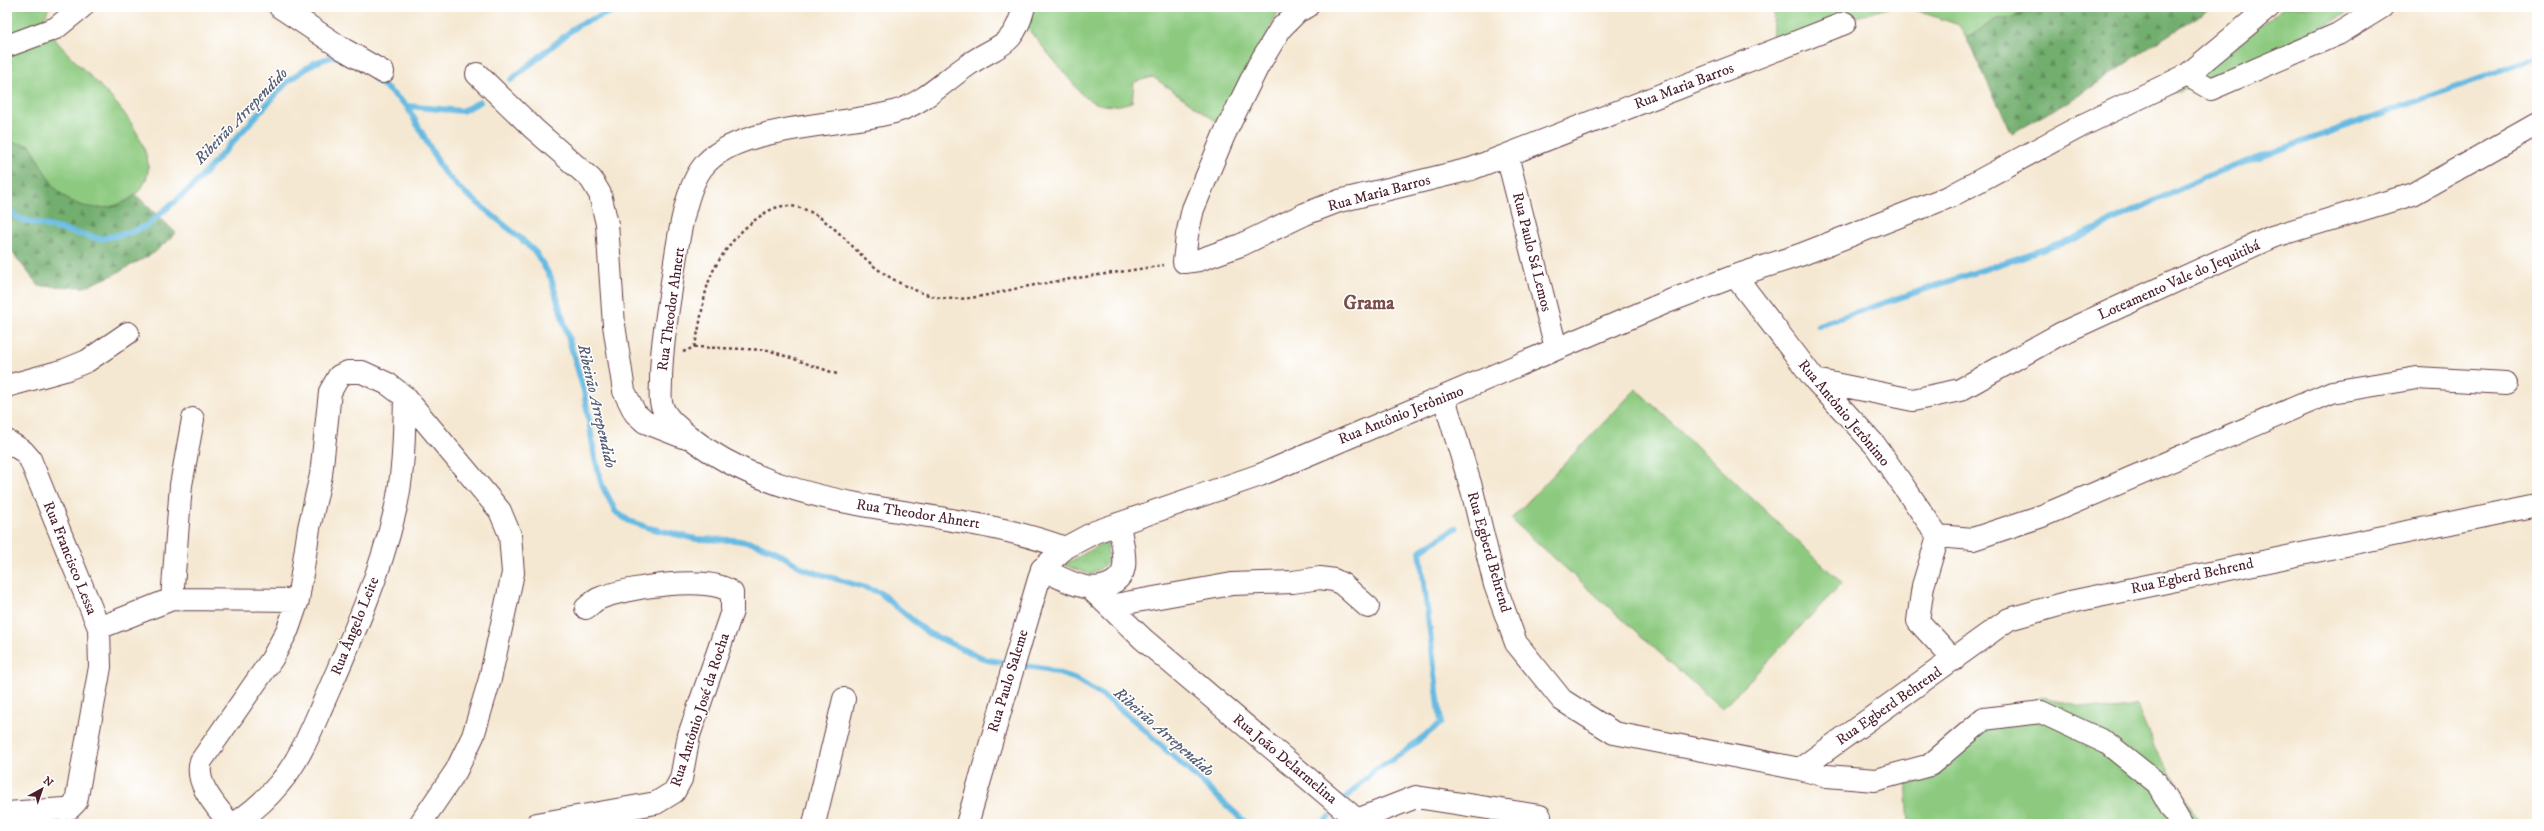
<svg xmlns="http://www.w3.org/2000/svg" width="2544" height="831" viewBox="0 0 2544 831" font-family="'IM FELL DW Pica',serif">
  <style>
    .grass { fill: #8dca80; stroke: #6c7456 }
    .forest { fill: url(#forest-firs); stroke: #5e664c }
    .park { fill: url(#park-crowns); stroke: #6c7456 }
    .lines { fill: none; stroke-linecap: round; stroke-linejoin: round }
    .stream { stroke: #66bae2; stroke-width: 6 }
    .minor-casing { stroke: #643d44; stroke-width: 24 }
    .major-casing { stroke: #643d44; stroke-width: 24 }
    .path { stroke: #643d44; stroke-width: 2.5; stroke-dasharray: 3 3; stroke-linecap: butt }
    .minor { stroke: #fff; stroke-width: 22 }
    .major { stroke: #fff; stroke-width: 22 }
    .labels { text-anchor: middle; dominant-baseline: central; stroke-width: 3; stroke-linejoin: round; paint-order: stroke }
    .street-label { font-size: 15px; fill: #4a1f2b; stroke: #fff }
    .water-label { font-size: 16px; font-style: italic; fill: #555d74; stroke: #fff }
    .district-label { font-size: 19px; font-weight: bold; fill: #7b4e49; stroke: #fff }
  </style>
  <defs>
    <pattern id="forest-firs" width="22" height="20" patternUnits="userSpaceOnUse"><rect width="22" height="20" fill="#72ae6e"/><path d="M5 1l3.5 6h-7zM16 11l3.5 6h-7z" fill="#608d5b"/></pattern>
    <pattern id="park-crowns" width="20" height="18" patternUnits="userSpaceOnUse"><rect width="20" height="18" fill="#8dca80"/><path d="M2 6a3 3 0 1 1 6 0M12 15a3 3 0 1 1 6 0" fill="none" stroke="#7bad6f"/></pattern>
  </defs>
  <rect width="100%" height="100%" fill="#fff"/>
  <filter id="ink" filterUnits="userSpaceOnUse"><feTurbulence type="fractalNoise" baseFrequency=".025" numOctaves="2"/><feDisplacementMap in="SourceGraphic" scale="8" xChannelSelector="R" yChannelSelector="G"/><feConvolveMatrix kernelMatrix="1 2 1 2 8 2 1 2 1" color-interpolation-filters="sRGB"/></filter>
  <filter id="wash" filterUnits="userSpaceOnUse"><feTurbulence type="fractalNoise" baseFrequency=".012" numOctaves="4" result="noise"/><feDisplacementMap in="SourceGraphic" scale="16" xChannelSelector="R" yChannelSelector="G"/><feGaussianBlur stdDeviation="0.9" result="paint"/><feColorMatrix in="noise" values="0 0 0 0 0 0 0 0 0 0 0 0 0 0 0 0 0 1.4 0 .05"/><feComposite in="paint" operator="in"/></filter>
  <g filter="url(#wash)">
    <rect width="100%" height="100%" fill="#f5e8d2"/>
    <path class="grass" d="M7 7H49L43 22C49 30 54 39 61 46 91 80 135 111 147 158 155 189 124 208 96 210 89 210 76 204 70 200 51 190 41 163 30 145L7 142Z
      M1029 7H1280L1226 125 1220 124 1153 77 1134 82 1132 102C1113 108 1100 107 1084 97L1024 24Z
      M1774 7H1891L1772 42Z
      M1906 7H2035L2014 17 1997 19 1966 38 1959 25Z
      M2285 7H2358L2285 47 2180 92H2162L2238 43Z
      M1636 389 1842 583 1722 709 1511 519Z
      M2040 698C2072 702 2104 715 2136 705L2155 748 2201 824H1909L1906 779 2021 705Z"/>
    <path class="forest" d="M2035 7H2213L2151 46 2083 93 2012 133 1966 38 1997 19 2014 17Z
      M7 142 30 145C38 159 46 178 57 190 79 213 112 213 136 195L176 233 154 253 111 276 84 287 39 286 7 246Z"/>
    <path class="park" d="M1107 541 1108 563 1091 575 1064 565Z"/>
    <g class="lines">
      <path class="stream" d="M374 78 407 106 443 171 459 188 519 237 536 253 551 278 584 391 595 458 602 485 616 512 629 521 649 528 696 539 734 540 753 543 775 551 804 569 879 592 928 633 987 660 1046 669 1076 679 1109 700 1138 724 1247 824
        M511 80 578 25 623 7
        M407 106 462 111 480 102
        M7 210 20 219 100 239 131 232 146 226 194 185 286 83 314 63 334 56 341 58
        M1818 325 2072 240 2207 176 2537 58
        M1345 799 1372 772 1401 754 1441 723 1420 551 1456 528
        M1322 824 1329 817"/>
    </g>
  </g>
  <g filter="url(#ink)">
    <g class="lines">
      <g class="minor-casing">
        <path id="minor" d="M280 7 343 49 383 72
          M1024 7C1013 49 999 43 968 65 944 81 925 102 897 111 846 127 735 123 702 168 681 196 675 266 669 302 665 328 661 354 661 381 661 387 660 396 661 402 663 416 677 426 687 435 795 521 942 502 1065 548
          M1307 7 1298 11 1281 28 1258 66 1224 135 1193 209 1187 235 1184 262 1199 260 1241 245 1305 214 1339 201 1471 169 1845 23
          M7 46 56 28 82 7
          M477 74 534 129 591 179 600 194 607 224 614 325 624 391 635 413 645 422 683 437
          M2187 75 2211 89 2338 34 2382 7
          M1507 155 1556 348
          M1735 276 1815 380 1875 445 1938 536 1923 586 1918 621 1954 660
          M1815 380 1913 400 1960 390 2060 334 2272 237 2413 194 2537 124
          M7 386 65 370 87 361 128 333
          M1444 398 1472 490 1495 585 1516 643 1562 700 1614 733 1800 769 1827 776 1875 780 1930 765 1984 719 2041 712 2107 743 2157 783 2181 824
          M7 441 23 451 30 459 99 628 100 667 76 802 70 808 64 809 7 813
          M1938 536 1973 539 2042 516 2332 392 2417 378 2506 383
          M1042 569C1064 579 1090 597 1114 582 1120 578 1123 574 1124 567 1126 554 1121 538 1119 524
          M1090 588 1143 639 1357 820 1416 797 1540 816
          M172 599 181 485 193 419
          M1109 606 1232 584 1293 582 1320 578 1334 580 1342 584 1368 607
          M99 628 172 599 298 600
          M1800 769 2009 619 2070 602 2537 505
          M230 824C217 807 194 784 201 761L272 659 288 629 298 600 309 528 321 475 330 392 339 376 348 372H362L388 384 405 397 500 511 510 535 513 573 490 679 473 736 456 771 420 824
          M234 824C251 813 266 800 279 784 300 760 312 728 325 699 351 640 379 578 394 515 404 476 404 437 405 397
          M537 824 656 803 674 792 681 779 689 735 732 611V593C712 573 623 588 598 599 594 601 590 605 586 608
          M814 824 844 699"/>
      </g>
      <g class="major-casing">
        <path id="major" d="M967 824 1042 569 1065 548 1095 532 1260 475 1667 302 1735 276 1800 255 1951 196 2081 126 2187 75 2269 7"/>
      </g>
      <path class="path" d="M694 347 768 350 837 374
        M683 352 694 347C702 322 702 294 713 271 723 252 738 232 755 220 763 214 774 206 785 206 822 205 849 247 875 267 892 280 911 290 932 296 963 304 993 293 1024 287 1070 278 1118 273 1164 265"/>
      <use href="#minor" class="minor"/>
      <use href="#major" class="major"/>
    </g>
  </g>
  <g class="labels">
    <g class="street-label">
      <text transform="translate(1684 86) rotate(-21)">Rua Maria Barros</text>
      <text transform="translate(1379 193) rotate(-15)">Rua Maria Barros</text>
      <text transform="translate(1532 252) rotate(76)">Rua Paulo Sá Lemos</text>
      <text transform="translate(2179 280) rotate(-24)">Loteamento Vale do Jequitibá</text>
      <text transform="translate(671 309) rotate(-82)">Rua Theodor Ahnert</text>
      <text transform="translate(1844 413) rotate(50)">Rua Antônio Jerônimo</text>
      <text transform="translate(1401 415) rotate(-22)">Rua Antônio Jerônimo</text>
      <text transform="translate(918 514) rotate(9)">Rua Theodor Ahnert</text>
      <text transform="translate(1489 552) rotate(74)">Rua Egberd Behrend</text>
      <text transform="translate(70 558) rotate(68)">Rua Francisco Lessa</text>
      <text transform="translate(2192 576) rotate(-12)">Rua Egberd Behrend</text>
      <text transform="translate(355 626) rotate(-68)">Rua Ângelo Leite</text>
      <text transform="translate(1008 681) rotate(-73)">Rua Paulo Saleme</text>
      <text transform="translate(1889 706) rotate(-35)">Rua Egberd Behrend</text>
      <text transform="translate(700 710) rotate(-72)">Rua Antônio José da Rocha</text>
      <text transform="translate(1285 759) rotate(40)">Rua João Delarmelina</text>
    </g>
    <g class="water-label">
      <text transform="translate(241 116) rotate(-46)">Ribeirão Arrependido</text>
      <text transform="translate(597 406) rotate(77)">Ribeirão Arrependido</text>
      <text transform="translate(1164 732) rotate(41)">Ribeirão Arrependido</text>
    </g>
    <g class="district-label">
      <text x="1369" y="303">Grama</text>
    </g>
  </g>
  <rect width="2544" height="831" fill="none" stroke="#fff" stroke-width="24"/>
  <g transform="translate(42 789) rotate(40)" stroke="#ffffff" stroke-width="3" paint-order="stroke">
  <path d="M0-3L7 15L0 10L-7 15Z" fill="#4a1f2b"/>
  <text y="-6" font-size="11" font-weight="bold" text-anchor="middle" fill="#4a1f2b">N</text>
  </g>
</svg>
